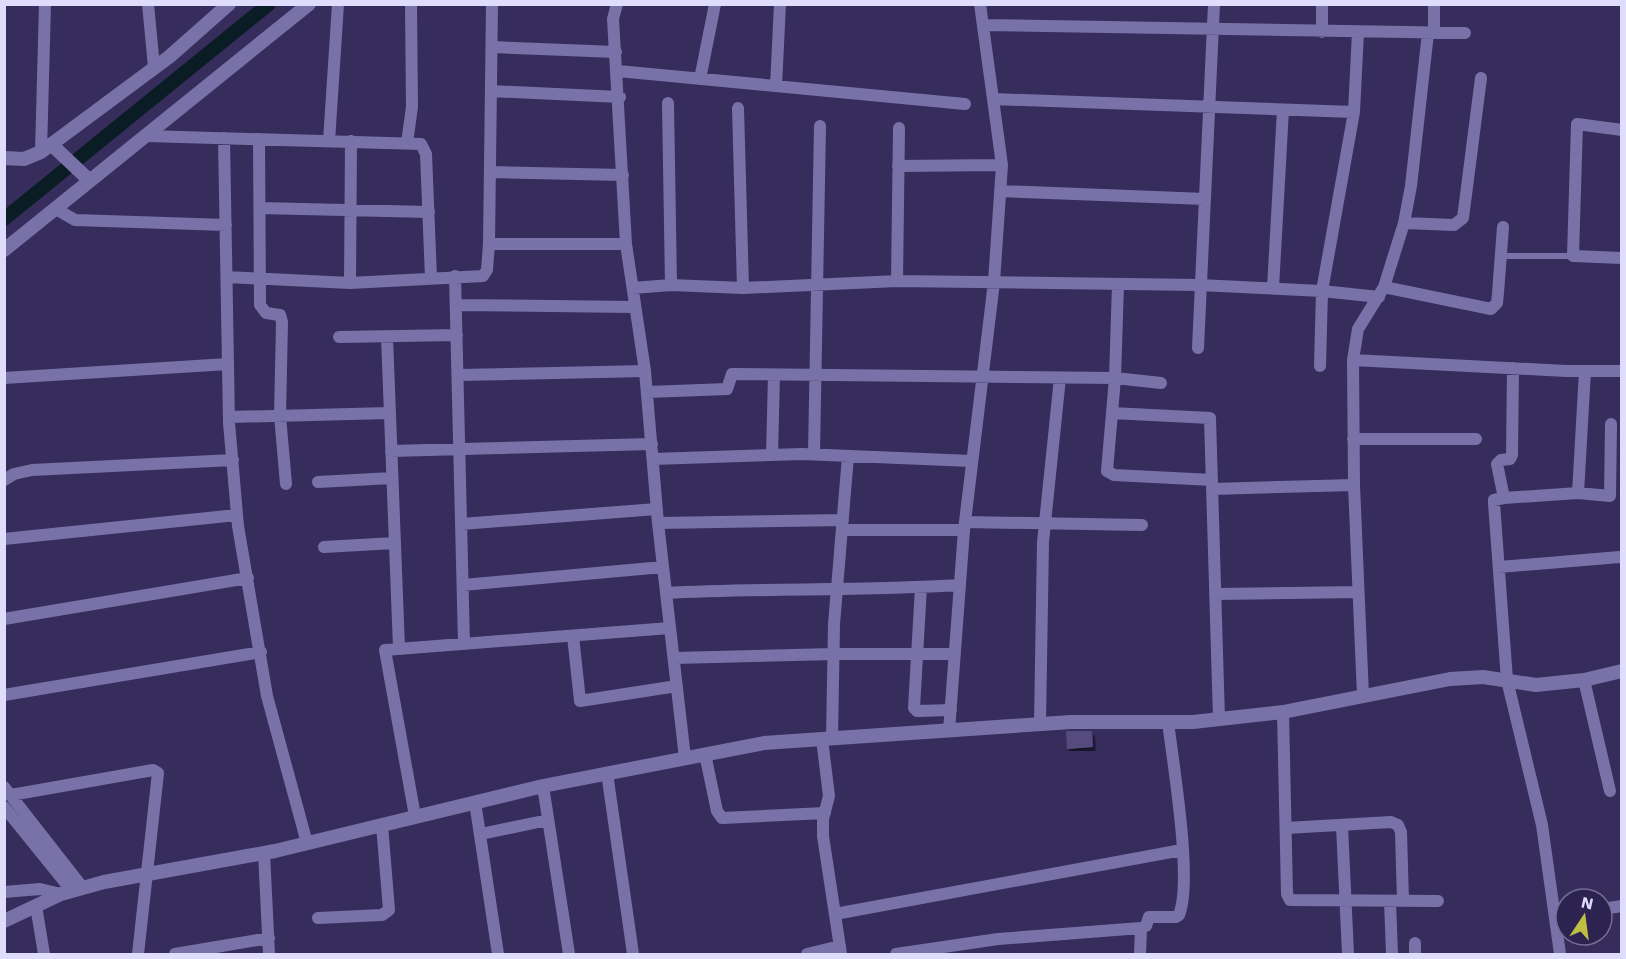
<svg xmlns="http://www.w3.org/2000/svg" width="1626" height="959" viewBox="0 0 1626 959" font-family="'Work Sans',sans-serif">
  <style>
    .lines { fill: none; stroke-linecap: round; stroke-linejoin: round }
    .canal { stroke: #0a1c24; stroke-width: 14 }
    .building { fill: #544c7e; filter: url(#shadow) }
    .service { stroke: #7972a8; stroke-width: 6 }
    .minor { stroke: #7972a8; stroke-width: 12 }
    .tertiary { stroke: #7972a8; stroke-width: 14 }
  </style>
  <defs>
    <filter id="shadow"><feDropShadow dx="2.5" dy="4.5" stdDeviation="1.5" flood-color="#0009"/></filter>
  </defs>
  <rect width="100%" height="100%" fill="#362d5c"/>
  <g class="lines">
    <path class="canal" d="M4 219 269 4"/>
  </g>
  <path class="building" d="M1066 731H1092L1093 747 1067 749Z"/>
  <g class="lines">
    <path class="service" d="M1501 256H1572"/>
    <path class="minor" d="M148 4 154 67
      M492 4 489 244H626
      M617 4 613 19 626 244 645 371 658 523 685 758
      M1322 4V32
      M1434 4V33
      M983 25 1465 33
      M492 47 616 52
      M618 71 965 104
      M700 79 715 4
      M776 86 780 4
      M491 91 620 97
      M993 99 1354 112
      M668 103 671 285
      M738 108 743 288
      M1622 130 1577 124 1573 256 1622 258
      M147 136 421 144 426 154 431 278
      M224 138 229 423 238 526 267 696 307 843
      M259 139 260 305 266 313 280 315 282 322 280 416 286 484
      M329 141 338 4
      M407 143 412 107 411 4
      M41 152 45 4
      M898 166 1002 165
      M490 172 623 175
      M1000 191 1205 199
      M260 208 429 212
      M56 209 75 220 226 225
      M1404 223 1454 225 1463 218 1481 78
      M455 276 464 644
      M227 277 350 283 483 276 487 270 489 244
      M897 281 899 128
      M350 283 351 141
      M1118 284 1115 378 1107 471 1114 475 1212 480
      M1384 287 1491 309 1497 303 1498 293 1503 227
      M633 288 671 285 743 288 897 281 1199 285 1322 291 1379 297
      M1273 288 1283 110
      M456 305 635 307
      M339 337 457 335
      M387 337 399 648
      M1198 348 1214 4
      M1353 360 1566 371H1622
      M1320 366 1322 291 1354 112 1358 32
      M1513 368 1512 455 1510 459 1501 460 1497 464 1504 498 1494 500V503L1507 680 1542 825 1560 954
      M458 375 645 371
      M4 378 228 364
      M647 392 727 389 732 374 1115 378 1161 383
      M1112 413 1210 418 1219 719
      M229 417 390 413
      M1353 439H1476
      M391 451 652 444
      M814 454 820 126
      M772 455 774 375
      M653 459 802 454 972 461
      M4 480 14 474 32 470 233 460
      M318 482 392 478
      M1212 489 1354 485
      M1578 493 1585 371
      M1504 498 1578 493 1610 496 1611 424
      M965 522 1142 525
      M658 523 843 520
      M461 524 657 509
      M842 530H964
      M4 539 237 515
      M324 547 395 543
      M1499 567 1620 557
      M463 585 663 567
      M921 587 914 708 917 711 951 710
      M666 593C764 588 862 591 960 585
      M1215 594 1358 592
      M4 619 248 578
      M573 636 580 701 677 686
      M674 658 833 654H955
      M1584 680 1610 791
      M4 695 261 652
      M1363 696 1354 485 1353 360 1358 329 1384 287 1404 223 1411 186 1428 33
      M1283 712 1287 894 1290 900 1438 901
      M1040 724 1043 542 1060 378
      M949 731 964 530 994 282 1002 165 980 4
      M822 739 829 796 823 819V836L841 954
      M832 739 834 624 848 456
      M705 754 717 811 722 818 825 813
      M607 773 633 954
      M543 786 569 954
      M4 787 83 888
      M11 795 153 770 158 773 138 954
      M475 802 498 954
      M4 807 72 891
      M415 816 385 650 670 628
      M1342 826 1348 954
      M1286 828 1391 822 1398 825 1401 832 1403 901
      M481 834 548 820
      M264 853 269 954
      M4 892 40 889 61 894
      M1390 901 1392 954
      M36 906 44 954
      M1602 909 1622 906
      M835 914 1182 850
      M318 918 382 915 389 910 382 825
      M1141 928 1146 926 1149 917H1176L1179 915C1193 881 1173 763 1168 722
      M1415 943V954
      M175 954 269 938
      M807 954 840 946
      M896 954 998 939 1141 928 1140 954"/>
    <path class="tertiary" d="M52 145 89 180
      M4 158 24 159 41 152 169 57 229 4
      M4 250 309 4
      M4 921 61 894 104 882 275 851 543 786 764 743 1071 722H1193L1283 712 1450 679 1483 677 1536 685 1584 680 1622 671"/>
  </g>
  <rect width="1626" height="959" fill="none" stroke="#dfddfb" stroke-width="12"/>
  <g transform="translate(1584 917) rotate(13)"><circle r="28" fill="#2c2351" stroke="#746d95" stroke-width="1.5"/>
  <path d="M0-4.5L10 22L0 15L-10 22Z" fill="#bebf42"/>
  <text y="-9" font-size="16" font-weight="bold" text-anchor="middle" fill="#dfddfb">N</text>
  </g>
</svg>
